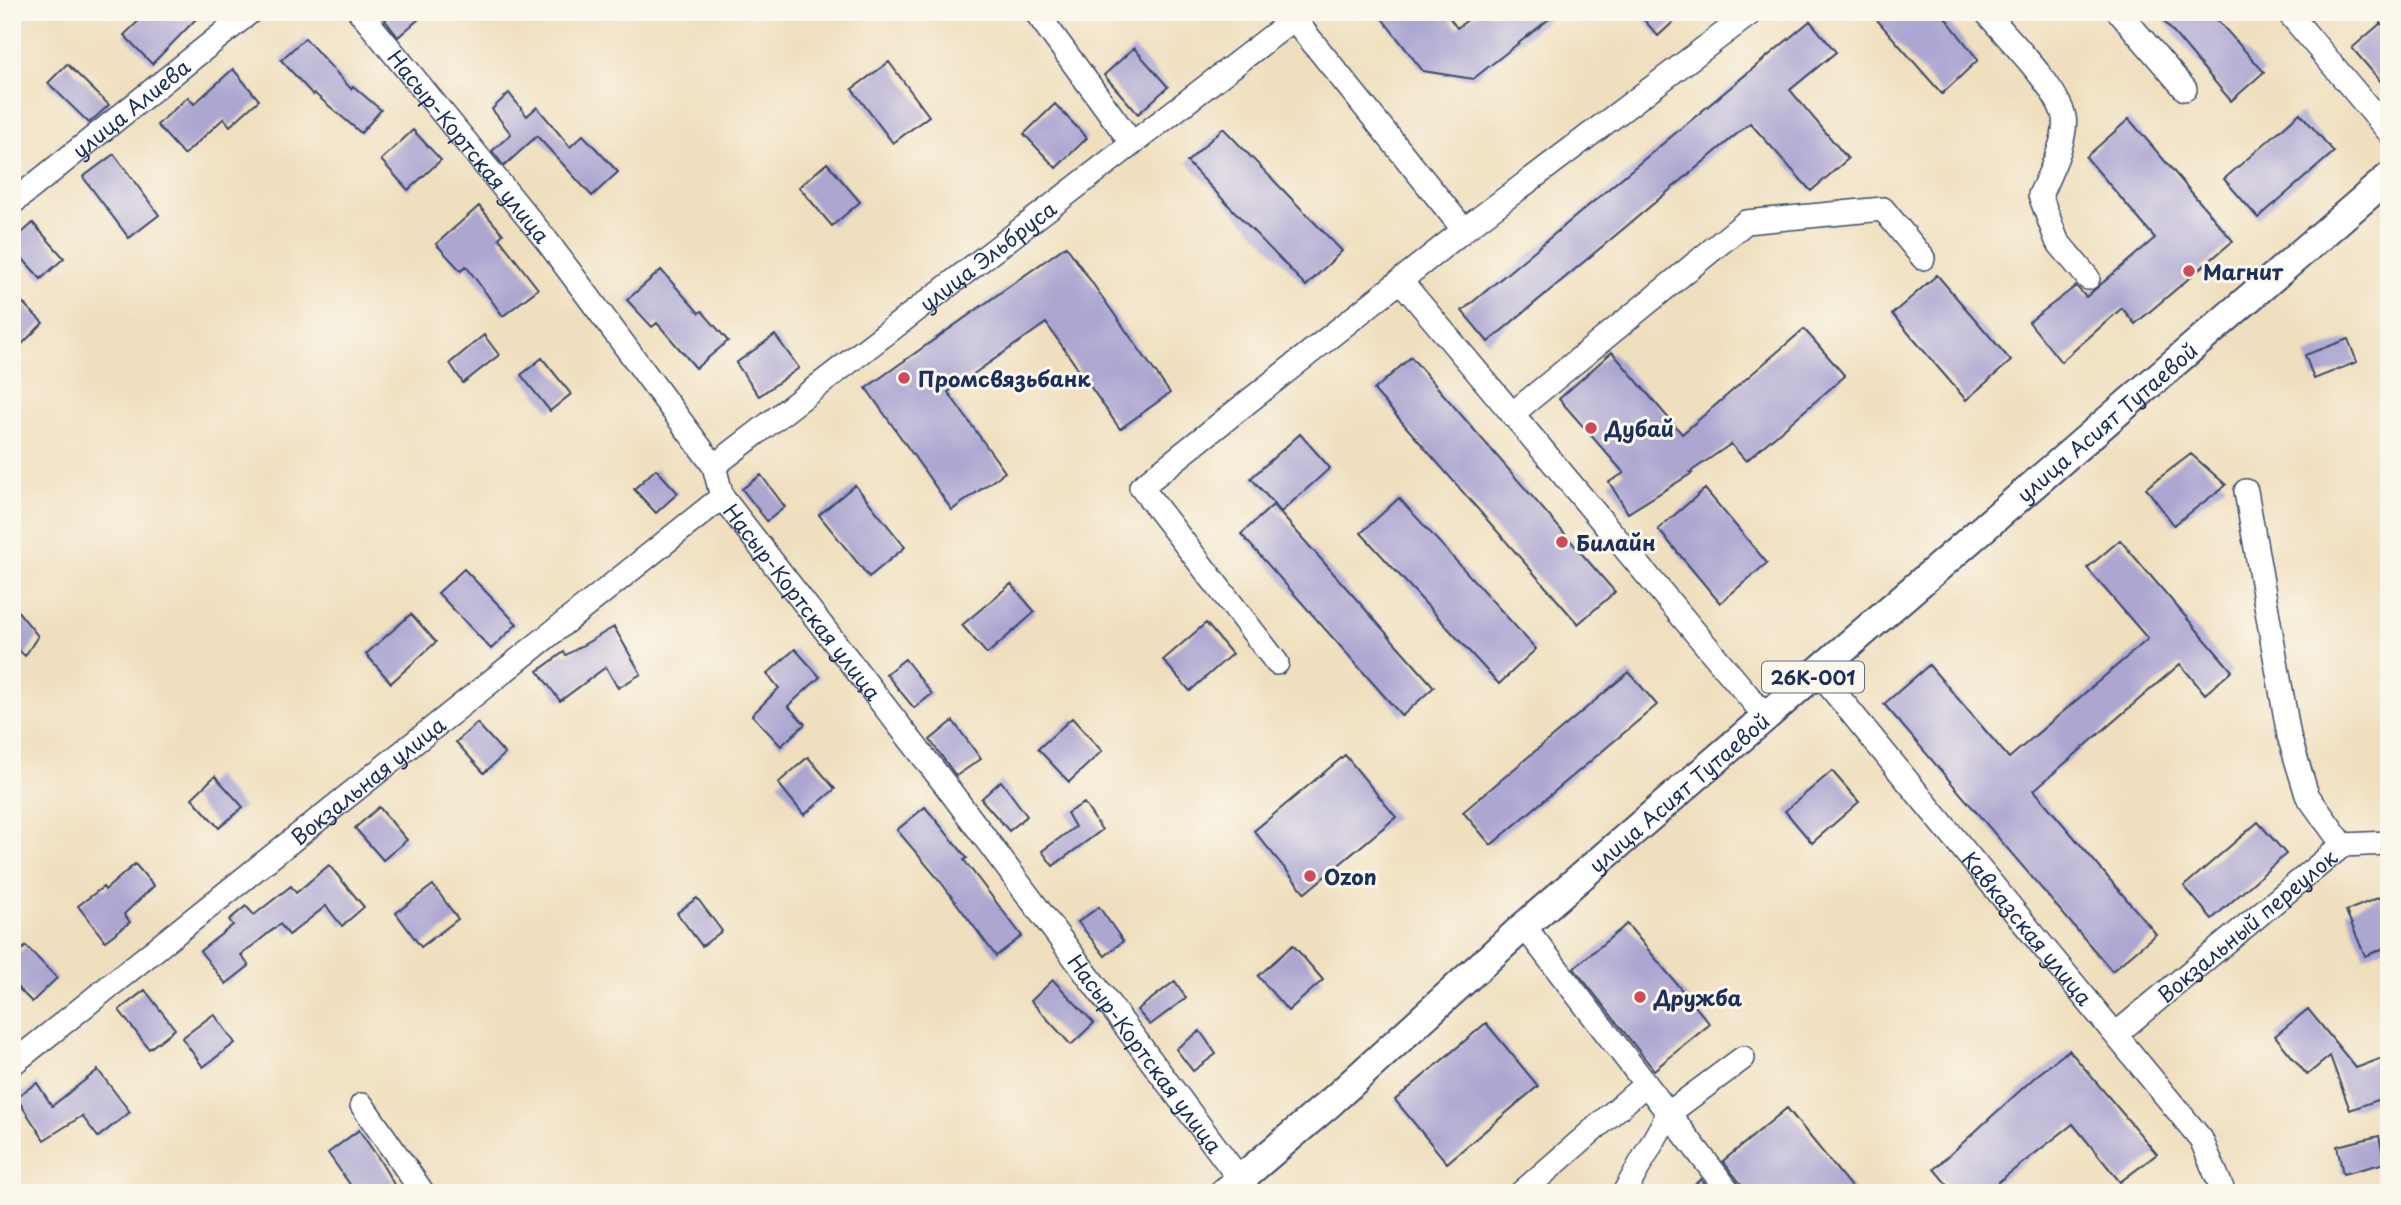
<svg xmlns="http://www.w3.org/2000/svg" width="2401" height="1205" viewBox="0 0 2401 1205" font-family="'Playpen Sans',sans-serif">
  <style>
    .building { fill: #aca6d1 }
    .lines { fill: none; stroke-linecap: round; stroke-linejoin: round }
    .minor-casing { stroke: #3b496c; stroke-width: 26 }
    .major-casing { stroke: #3b496c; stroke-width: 32 }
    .minor { stroke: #fff; stroke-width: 23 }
    .major { stroke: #fff; stroke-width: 28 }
    .poi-dot { fill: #d1495b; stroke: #fbf7ec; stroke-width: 2.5 }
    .labels { text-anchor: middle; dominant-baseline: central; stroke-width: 6; stroke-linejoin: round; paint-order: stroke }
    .shield { fill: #fbf7ec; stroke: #5e6b89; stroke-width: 2 }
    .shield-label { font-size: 19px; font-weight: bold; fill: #1b2f5e }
    .street-label { font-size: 21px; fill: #1b2f5e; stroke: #fbf7ec }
    .poi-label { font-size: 21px; font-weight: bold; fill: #1b2f5e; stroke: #fbf7ec; text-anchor: start }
  </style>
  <rect width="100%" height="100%" fill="#fbf7ec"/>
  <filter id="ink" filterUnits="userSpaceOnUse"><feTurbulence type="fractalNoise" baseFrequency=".0143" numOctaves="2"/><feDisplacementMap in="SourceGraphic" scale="14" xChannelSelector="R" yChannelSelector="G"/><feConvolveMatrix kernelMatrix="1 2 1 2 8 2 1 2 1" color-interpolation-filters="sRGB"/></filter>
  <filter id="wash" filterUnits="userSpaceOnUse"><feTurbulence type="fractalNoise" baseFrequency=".00686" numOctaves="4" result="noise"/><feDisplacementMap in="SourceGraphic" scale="28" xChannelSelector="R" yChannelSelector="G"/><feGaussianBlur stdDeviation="1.57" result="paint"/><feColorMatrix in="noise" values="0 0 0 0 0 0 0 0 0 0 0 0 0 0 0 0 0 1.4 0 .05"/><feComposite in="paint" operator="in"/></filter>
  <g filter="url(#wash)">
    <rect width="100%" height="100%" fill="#f0dfbe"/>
    <g id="blocks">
      <path class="building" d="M148 12H203L152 64 124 35Z
        M394 12H427L398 37 385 20Z
        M1377 12H1445L1457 28 1478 12H1558L1473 79 1423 71Z
        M1637 12H1684L1658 36Z
        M1870 12H1941L1978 60 1942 94Z
        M2156 12H2210L2264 72 2231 101Z
        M1810 21 1836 52 1790 90 1848 159 1811 191 1750 123 1488 342 1462 311Z
        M2381 23 2389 33V91L2352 48Z
        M305 38 351 89 353 86 381 110 361 133 314 93 313 95 281 60Z
        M1134 48 1168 87 1138 114 1104 75Z
        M889 62 929 116 893 143 852 89Z
        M67 64 109 105 89 123 48 83Z
        M233 69 259 100 230 126 224 118 184 155 157 125 188 97 194 104Z
        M509 93 527 116 537 107 570 147 583 135 618 172 592 196 537 136 504 166 492 151 511 134 492 109Z
        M1055 104 1087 138 1056 168 1024 134Z
        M2300 113 2334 152 2258 218 2224 179Z
        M2129 119 2233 241 2135 324 2122 308 2061 362 2029 322 2076 286 2086 297 2155 238 2086 157Z
        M1223 128 1342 251 1306 286 1187 162Z
        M413 130 441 160 408 190 381 160Z
        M114 154 159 215 129 238 83 177Z
        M827 163 860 202 832 226 799 187Z
        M479 206 503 234 499 238 538 289 503 316 466 266 461 271 436 244Z
        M33 223 64 258 41 279 12 247V242Z
        M1066 246 1170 393 1120 429 1046 323 948 392 1005 472 952 510 866 388Z
        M661 270 699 313 702 311 728 341 696 368 657 323 652 327 627 300Z
        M1937 275 2011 361 1966 400 1892 314Z
        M12 292 43 323 12 354Z
        M1804 329 1845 376 1746 461 1731 444 1690 472 1692 473 1628 513 1609 482 1624 473 1559 399 1612 352 1682 434Z
        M484 335 499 355 463 383 450 363Z
        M775 335 799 368 759 396 736 363Z
        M2348 339 2357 362 2314 379 2305 355Z
        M1411 357 1615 592 1578 624 1374 390Z
        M542 358 571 394 550 411 521 375Z
        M1300 434 1330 468 1281 512 1251 478Z
        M2191 454 2226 485 2174 525 2146 488Z
        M656 469 678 493 656 513 634 489Z
        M761 475 785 507 767 521 742 489Z
        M855 485 905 547 869 577 819 515Z
        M1705 489 1767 563 1720 603 1658 529Z
        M1399 498 1536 649 1499 684 1361 533Z
        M1273 505 1434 687 1402 716 1241 534Z
        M2120 540 2232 671 2205 694 2180 664 2034 790 2156 934 2112 971 1884 704 1929 665 2009 758 2148 639 2087 568Z
        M464 569 517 624 491 649 438 593Z
        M1011 584 1035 612 987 654 962 625Z
        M12 604 38 636 25 656 12 644Z
        M411 614 436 642 391 683 366 654Z
        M1206 623 1232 654 1190 691 1163 660Z
        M614 627 641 674 618 688 606 667 560 701 538 671 564 652 566 655Z
        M795 649 820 677 788 706 805 724 781 746 752 715 779 688 767 674Z
        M905 659 932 694 914 708 886 674Z
        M1629 672 1657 705 1491 845 1463 812Z
        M1072 718 1102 751 1069 782 1038 749Z
        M953 721 981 759 956 776 930 740Z
        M477 723 505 754 484 773 456 742Z
        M1345 755 1396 817 1305 893 1254 831Z
        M808 757 835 789 804 815 778 783Z
        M1832 771 1859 802 1812 843 1785 811Z
        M215 776 243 807 219 828 192 798Z
        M1001 781 1027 816 1009 831 981 799Z
        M1084 803 1102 830 1053 866 1042 851 1075 827 1067 813Z
        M379 807 407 840 383 860 355 828Z
        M925 807 967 858 964 860 1022 936 996 956 940 881 897 830Z
        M2258 822 2286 854 2212 919 2184 886Z
        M135 864 154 886 124 914 130 922 105 941 78 906 103 887 105 890Z
        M329 865 364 907 342 926 326 906 289 935 280 924 241 955 249 966 226 984 200 951 233 925 229 920 246 906 254 915 291 886 296 893Z
        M433 885 458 919 421 947 396 913Z
        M2380 897 2389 917V946L2365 956 2346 911Z
        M697 898 722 931 702 946 677 913Z
        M1099 907 1123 941 1105 956 1078 922Z
        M1627 924 1710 1024 1654 1070 1574 968Z
        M1293 945 1323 980 1288 1011 1258 976Z
        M26 946 57 978 32 1002 12 982V960Z
        M1053 980 1094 1023 1071 1045 1031 1001Z
        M1175 981 1186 998 1150 1025 1137 1010Z
        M145 990 175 1029 149 1049 119 1010Z
        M2308 1009 2356 1068 2385 1057 2389 1068V1096L2350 1110 2330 1056 2307 1075 2275 1036Z
        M214 1014 235 1043 203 1067 182 1038Z
        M1486 1023 1538 1086 1447 1163 1395 1100Z
        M1200 1031 1216 1054 1193 1071 1176 1049Z
        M2069 1050 2157 1154 2120 1182 2073 1124 1984 1193H1954L1934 1169 2035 1077Z
        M98 1070 130 1112 98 1137 82 1116 44 1140 16 1097 37 1083 52 1106Z
        M1787 1108 1856 1193H1744L1741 1184 1723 1161Z
        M359 1130 379 1159 399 1193H356L328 1153Z
        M2379 1136 2385 1163 2343 1174 2337 1146Z
        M1701 1179 1712 1193H1684Z"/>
    </g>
  </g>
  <g filter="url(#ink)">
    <use href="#blocks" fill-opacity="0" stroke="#3b496c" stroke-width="2"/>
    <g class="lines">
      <g class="minor-casing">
        <g id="minor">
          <path id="s1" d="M360 12 547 241 714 466 722 497 947 787 1250 1193"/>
          <path d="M1036 12 1131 142"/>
          <path d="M1986 12C2007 38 2057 86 2064 117 2068 138 2049 175 2040 195L2057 241 2088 278"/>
          <path d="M2119 12 2185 89"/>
          <path d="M2288 12 2389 132"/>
          <path id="s2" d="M12 203 250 12"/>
          <path d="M1401 281 1766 717"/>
          <path d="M1512 414 1746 222 1883 209 1923 258"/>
          <path id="s3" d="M714 466 1294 19 1464 230"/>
          <path d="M2246 491 2289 736 2307 795 2343 845"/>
          <path d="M1277 663 1141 487 1464 230 1752 12"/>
          <path id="s4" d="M1818 672 2201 1139 2224 1193"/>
          <path d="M1524 926 1730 1193"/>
          <path id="s5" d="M2116 1034 2343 845 2389 843"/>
          <path id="s6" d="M12 1064 722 497"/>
          <path d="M362 1105 423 1193"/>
          <path d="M1521 1193 1646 1084"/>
          <path d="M1624 1193 1669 1113 1743 1058"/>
        </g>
      </g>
      <g class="major-casing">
        <g id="major">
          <path id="s7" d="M1224 1193 1331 1102 1524 926 2389 177"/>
        </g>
      </g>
      <use href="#minor" class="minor"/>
      <use href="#major" class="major"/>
    </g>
  </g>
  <g class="poi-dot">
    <circle cx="2189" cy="271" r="7"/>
    <circle cx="904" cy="378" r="7"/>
    <circle cx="1591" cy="428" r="7"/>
    <circle cx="1562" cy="542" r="7"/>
    <circle cx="1310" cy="876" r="7"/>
    <circle cx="1640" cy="997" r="7"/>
  </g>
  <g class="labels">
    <rect class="shield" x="1762" y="661.5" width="102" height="31" rx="5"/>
    <g class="shield-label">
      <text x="1813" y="677">26К-001</text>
    </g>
    <g class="street-label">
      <text stroke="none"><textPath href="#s2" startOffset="152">улица Алиева</textPath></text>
      <text stroke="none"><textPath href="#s1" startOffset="173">Насыр-Кортская улица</textPath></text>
      <text stroke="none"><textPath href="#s3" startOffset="345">улица Эльбруса</textPath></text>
      <text stroke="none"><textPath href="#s7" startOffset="1172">улица Асият Тутаевой</textPath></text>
      <text stroke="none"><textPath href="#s1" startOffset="740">Насыр-Кортская улица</textPath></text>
      <text stroke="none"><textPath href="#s6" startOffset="455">Вокзальная улица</textPath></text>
      <text stroke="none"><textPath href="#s7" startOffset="606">улица Асият Тутаевой</textPath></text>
      <text stroke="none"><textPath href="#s5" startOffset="170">Вокзальный переулок</textPath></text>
      <text stroke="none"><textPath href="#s4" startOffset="331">Кавказская улица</textPath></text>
      <text stroke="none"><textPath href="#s1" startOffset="1307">Насыр-Кортская улица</textPath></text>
    </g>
    <g class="poi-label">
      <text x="2203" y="271">Магнит</text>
      <text x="918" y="378">Промсвязьбанк</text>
      <text x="1605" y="428">Дубай</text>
      <text x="1576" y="542">Билайн</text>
      <text x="1324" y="876">Ozon</text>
      <text x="1654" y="997">Дружба</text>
    </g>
  </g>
  <rect width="2401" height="1205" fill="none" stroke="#fbf7ec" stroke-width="42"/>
</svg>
